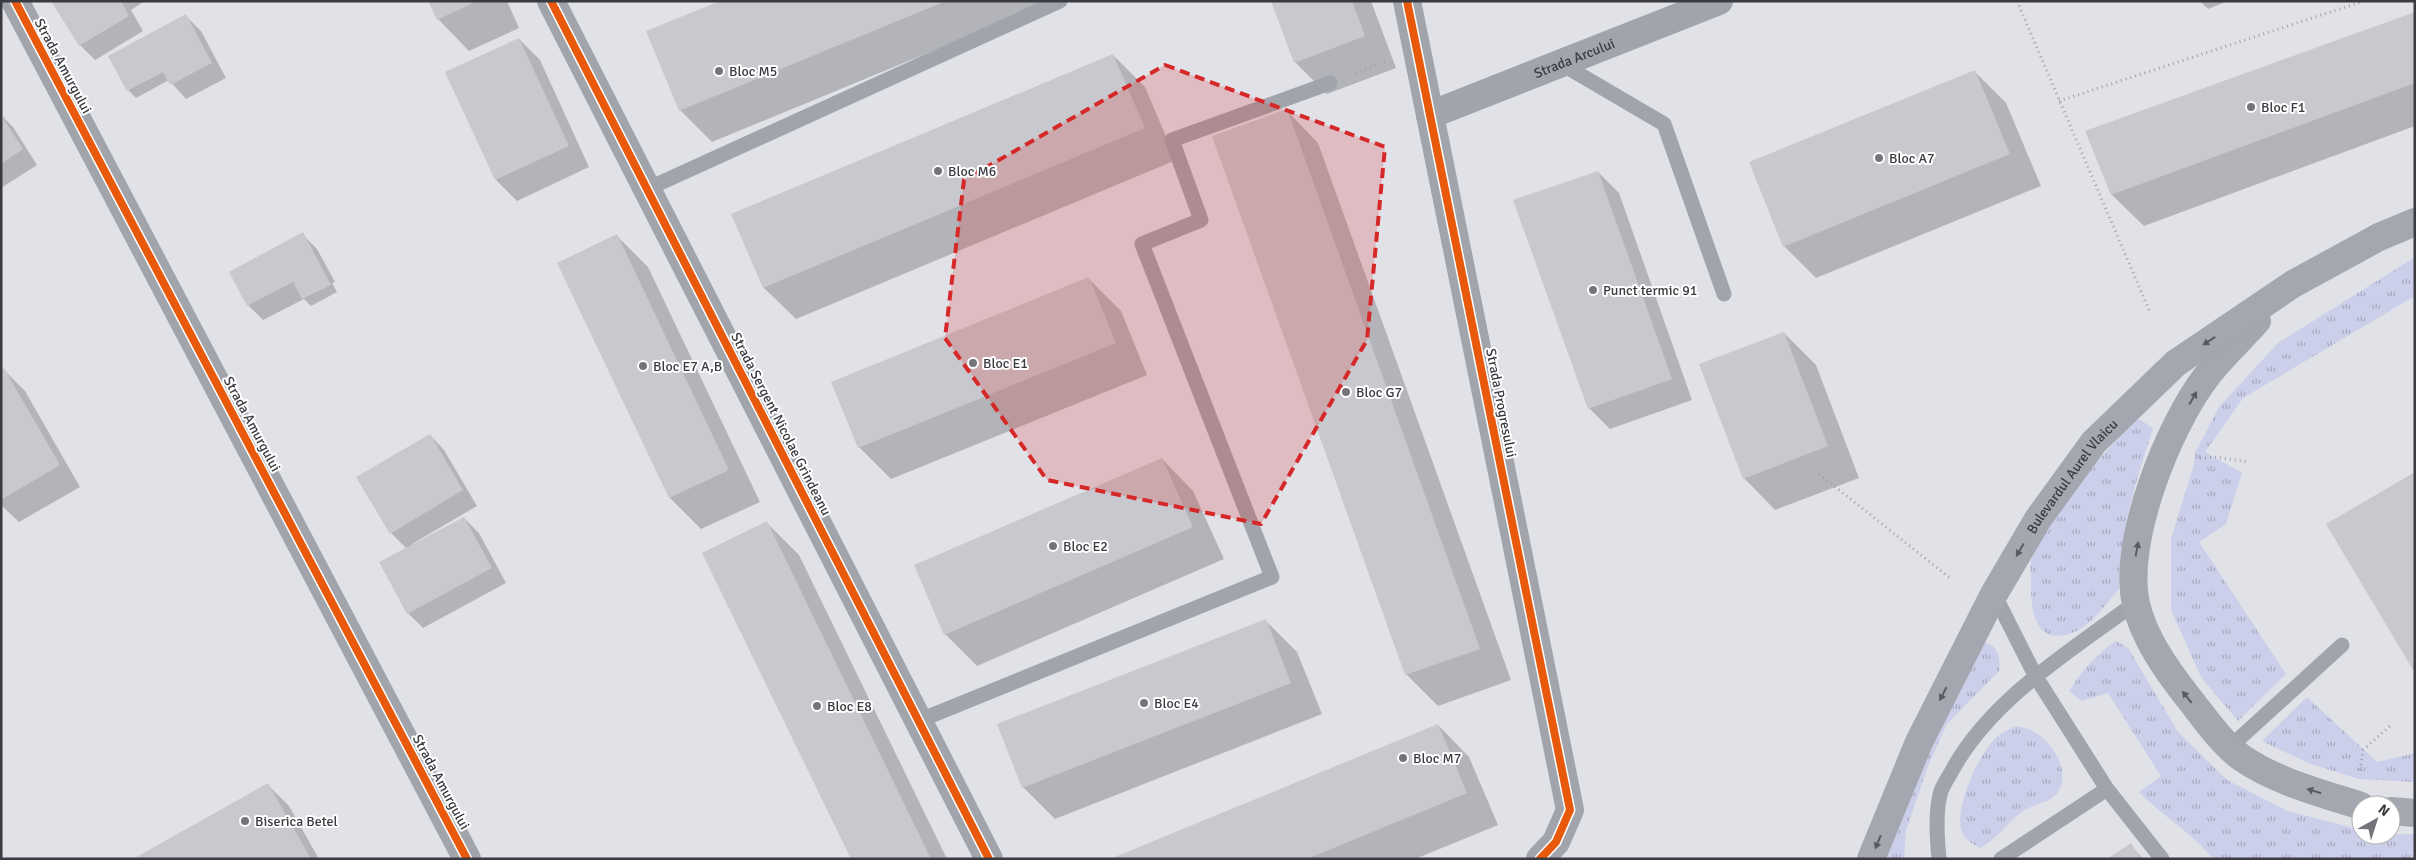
<svg xmlns="http://www.w3.org/2000/svg" width="2416" height="860" viewBox="0 0 2416 860" font-family="Signika,sans-serif">
  <style>
    .grass { fill: url(#grass-tufts) }
    .shadow { fill: #0003 }
    .building { fill: #c8c9ce }
    .lines { fill: none; stroke-linecap: round; stroke-linejoin: round }
    .path { stroke: #a0a1a7; stroke-width: 3; stroke-dasharray: 1 4; stroke-linecap: butt }
    .service { stroke: #a2a4ac; stroke-width: 15 }
    .minor { stroke: #a2a4ac; stroke-width: 28 }
    .primary { stroke: #a4a6b0; stroke-width: 28 }
    .cycleway-casing { stroke: #fff; stroke-width: 11 }
    .cycleway { stroke: #e8590c; stroke-width: 8 }
    .oneway { fill: #5a5b62 }
    .marked { fill: #d62828; fill-opacity: 0.2; stroke: #d62828; stroke-width: 4; stroke-dasharray: 10 6; stroke-linejoin: round }
    .poi-dot { fill: #74757b; stroke: #fff; stroke-width: 2 }
    .labels { text-anchor: middle; dominant-baseline: central; stroke-width: 4; stroke-linejoin: round; paint-order: stroke }
    .street-label { font-size: 14px; fill: #3a3b40; stroke: #fff }
    .poi-label { font-size: 14px; fill: #3a3b40; stroke: #fff; text-anchor: start }
  </style>
  <defs>
    <pattern id="grass-tufts" width="24" height="20" patternUnits="userSpaceOnUse" patternTransform="scale(1.25)"><rect width="24" height="20" fill="#cbcfe9"/><path d="M3 7l-1-3M5 7V3M7 7l1-3M15 17l-1-3M17 17v-4M19 17l1-3" fill="none" stroke="#a6a9be"/></pattern>
  </defs>
  <rect width="100%" height="100%" fill="#e0e2e8"/>
  <path class="grass" d="M2415 257V296L2243 398 2205 452 2242 473 2226 524 2199 542 2286 674 2238 721 2201 677 2171 610V539L2194 464 2195 453 2219 407 2278 343Z
    M2137 418 2153 428C2136 481 2119 533 2119 589 2104 606 2088 631 2065 635 2031 642 2031 602 2031 580 2031 573 2029 564 2032 558 2056 504 2098 460 2137 418Z
    M2116 641 2128 648 2178 732 2227 780 2288 811 2361 830V835L2415 834V859H2213C2193 833 2162 816 2139 792L2161 776 2108 693 2082 701 2069 691C2082 670 2095 655 2116 641Z
    M1984 643C1998 644 2001 659 1999 671L1947 724 1928 766 1906 831 1904 859H1886L1925 751Z
    M2307 697 2377 762 2415 753V782L2359 779 2308 763 2262 741Z
    M2016 726C2021 727 2027 728 2031 730 2051 739 2073 773 2057 793 2050 803 2033 804 2023 811 2007 822 1999 838 1980 848 1972 844 1964 839 1961 829 1955 806 1980 750 1999 735 2004 731 2011 729 2016 726Z"/>
  <path class="shadow" d="M53 1H145L131 10 143 31 95 60 80 45Z
    M430 1H507L519 28 469 51 438 19Z
    M723 1H1054L712 142 680 110Z
    M1272 1H1371L1396 68 1327 94 1295 62Z
    M2200 1H2228L2208 9Z
    M2415 14V126L2144 226 2112 195 2087 132Z
    M186 16 201 31 226 78 186 99 169 80 136 98 128 90Z
    M519 39 540 60 589 167 517 201 496 180 446 73Z
    M1113 55 1145 87 1176 160 796 319 764 288 733 215Z
    M1974 71 2006 103 2041 186 1816 278 1784 246Z
    M1287 111 1318 143 1511 680 1438 706 1406 674Z
    M1 115 13 127 37 165 1 188Z
    M1598 172 1619 193 1692 400 1610 429 1589 408Z
    M302 234 317 249 335 282 332 283 337 292 311 306 304 299 263 320 248 305 230 272Z
    M617 236 648 267 760 502 701 529 670 498Z
    M1089 279 1121 311 1147 375 891 479 859 447Z
    M1784 333 1816 365 1859 478 1775 510 1744 478Z
    M4 370 25 391 80 487 19 522 1 505V371Z
    M430 435 444 450 477 506 412 544 413 546 464 518 479 533 506 583 423 628 408 613 407 549 391 533Z
    M1162 459 1193 491 1224 559 977 666 945 634Z
    M767 523 799 555 947 859H853Z
    M1265 620 1297 652 1322 714 1055 819 1023 787Z
    M1438 725 1469 757 1498 825 1415 859H1113Z
    M268 785 289 806 319 859H136Z
    M2131 845 2143 859H2110Z"/>
  <path class="building" d="M51 1H121L129 16 79 46Z
    M428 1H477L437 20Z
    M720 1H946L679 111 646 31Z
    M1271 1H1352L1365 36 1294 63Z
    M2415 12V83L2111 195 2085 131Z
    M186 14 212 63 170 85 163 72 127 91 108 56Z
    M519 38 569 146 495 180 445 72Z
    M1113 54 1145 128 763 288 731 214Z
    M1975 70 2010 154 1783 247 1749 162Z
    M1287 109 1480 649 1405 675 1212 136Z
    M1 115 23 149 1 164Z
    M1598 171 1672 379 1588 409 1513 200Z
    M303 232 331 285 302 299 293 282 247 306 229 272Z
    M617 234 729 470 669 498 557 263Z
    M1089 277 1116 343 858 448 831 382Z
    M1784 332 1828 446 1743 479 1699 364Z
    M4 368 60 465 1 500V370Z
    M430 434 463 490 390 534 356 477Z
    M1162 458 1193 527 944 635 914 565Z
    M2415 472V673L2326 524Z
    M464 517 492 568 407 614 379 562Z
    M767 521 931 859H851L702 553Z
    M1266 619 1291 683 1022 788 997 724Z
    M1438 724 1467 793 1307 859H1110Z
    M268 783 311 859H133Z
    M2131 843 2141 859H2107Z"/>
  <g class="lines">
    <path class="path" d="M2017 1 2149 310
      M1356 73 1385 62
      M2059 101 2364 1
      M2200 458 2214 457 2249 462
      M1819 474 1950 578
      M2360 770 2363 750 2391 725"/>
    <path class="service" d="M1560 63 1664 124 1724 294
      M647 189 1060 1
      M1994 594 2036 677 2107 789 2162 859
      M918 721 1272 577 1142 244 1201 220 1172 140 1330 83
      M2229 748 2342 645
      M1939 859C1937 839 1935 810 1941 791 1944 783 1950 775 1954 767 1995 696 2071 651 2135 603
      M2001 859 2107 789"/>
    <g class="minor">
      <path d="M15 1 467 859"/>
      <path d="M551 1 989 859"/>
      <path d="M1407 1 1570 810 1556 842 1540 859"/>
      <path id="s1" d="M1430 115 1719 1"/>
    </g>
    <g class="primary">
      <path d="M2257 321C2240 340 2221 357 2206 377 2168 427 2122 542 2136 604 2144 638 2166 669 2187 696 2204 717 2220 742 2242 758 2277 782 2321 793 2361 806"/>
      <path d="M2391 811 2415 813"/>
      <path id="s2" d="M1871 859 1919 742 1994 594 2038 519 2094 442 2176 363 2293 284 2379 237 2415 222"/>
    </g>
    <g class="cycleway-casing">
      <path id="cycleway" d="M15 1 467 859
        M551 1 989 859
        M1407 1 1570 810 1556 842 1540 859"/>
    </g>
    <use href="#cycleway" class="cycleway"/>
  </g>
  <defs><path id="oneway-solid" d="M-6-.8H1V-3.2L6.5 0L1 3.2V.8H-6Z" transform="scale(1.25)"/></defs>
  <g class="oneway">
    <use href="#oneway-solid" transform="translate(2209 341) rotate(146)"/>
    <use href="#oneway-solid" transform="translate(2193 398) rotate(-60)"/>
    <use href="#oneway-solid" transform="translate(2137 549) rotate(-79)"/>
    <use href="#oneway-solid" transform="translate(2020 550) rotate(120)"/>
    <use href="#oneway-solid" transform="translate(1943 694) rotate(117)"/>
    <use href="#oneway-solid" transform="translate(2187 697) rotate(-129)"/>
    <use href="#oneway-solid" transform="translate(2314 791) rotate(-163)"/>
    <use href="#oneway-solid" transform="translate(1878 842) rotate(112)"/>
  </g>
  <path class="marked" d="M1165 65 1385 147 1367 340 1261 524 1047 480 945 338 964 180Z"/>
  <g class="poi-dot">
    <circle cx="719" cy="71" r="5"/>
    <circle cx="2251" cy="107" r="5"/>
    <circle cx="1879" cy="158" r="5"/>
    <circle cx="938" cy="171" r="5"/>
    <circle cx="1593" cy="290" r="5"/>
    <circle cx="973" cy="363" r="5"/>
    <circle cx="643" cy="366" r="5"/>
    <circle cx="1346" cy="392" r="5"/>
    <circle cx="1053" cy="546" r="5"/>
    <circle cx="1144" cy="703" r="5"/>
    <circle cx="817" cy="706" r="5"/>
    <circle cx="1403" cy="758" r="5"/>
    <circle cx="245" cy="821" r="5"/>
  </g>
  <g class="labels">
    <g class="street-label">
      <text stroke="none"><textPath href="#s1" startOffset="155">Strada Arcului</textPath></text>
      <text transform="translate(63 66) rotate(62)">Strada Amurgului</text>
      <text transform="translate(1501 403) rotate(79)">Strada Progresului</text>
      <text transform="translate(252 424) rotate(62)">Strada Amurgului</text>
      <text transform="translate(781 424) rotate(63)">Strada Sergent Nicolae Grindeanu</text>
      <text stroke="none"><textPath href="#s2" startOffset="434">Bulevardul Aurel Vlaicu</textPath></text>
      <text transform="translate(441 782) rotate(62)">Strada Amurgului</text>
    </g>
    <g class="poi-label">
      <text x="729" y="71">Bloc M5</text>
      <text x="2261" y="107">Bloc F1</text>
      <text x="1889" y="158">Bloc A7</text>
      <text x="948" y="171">Bloc M6</text>
      <text x="1603" y="290">Punct termic 91</text>
      <text x="983" y="363">Bloc E1</text>
      <text x="653" y="366">Bloc E7 A,B</text>
      <text x="1356" y="392">Bloc G7</text>
      <text x="1063" y="546">Bloc E2</text>
      <text x="1154" y="703">Bloc E4</text>
      <text x="827" y="706">Bloc E8</text>
      <text x="1413" y="758">Bloc M7</text>
      <text x="255" y="821">Biserica Betel</text>
    </g>
  </g>
  <rect width="2416" height="860" fill="none" stroke="#3a3b40" stroke-width="5"/>
  <g transform="translate(2376 820) rotate(39)"><circle r="24" fill="#ffffff" stroke="#b0b1b3"/>
  <path d="M0-4L9 19L0 12L-9 19Z" fill="#74757b"/>
  <text y="-8" font-size="14" font-weight="bold" text-anchor="middle" fill="#3a3b40">N</text>
  </g>
</svg>
